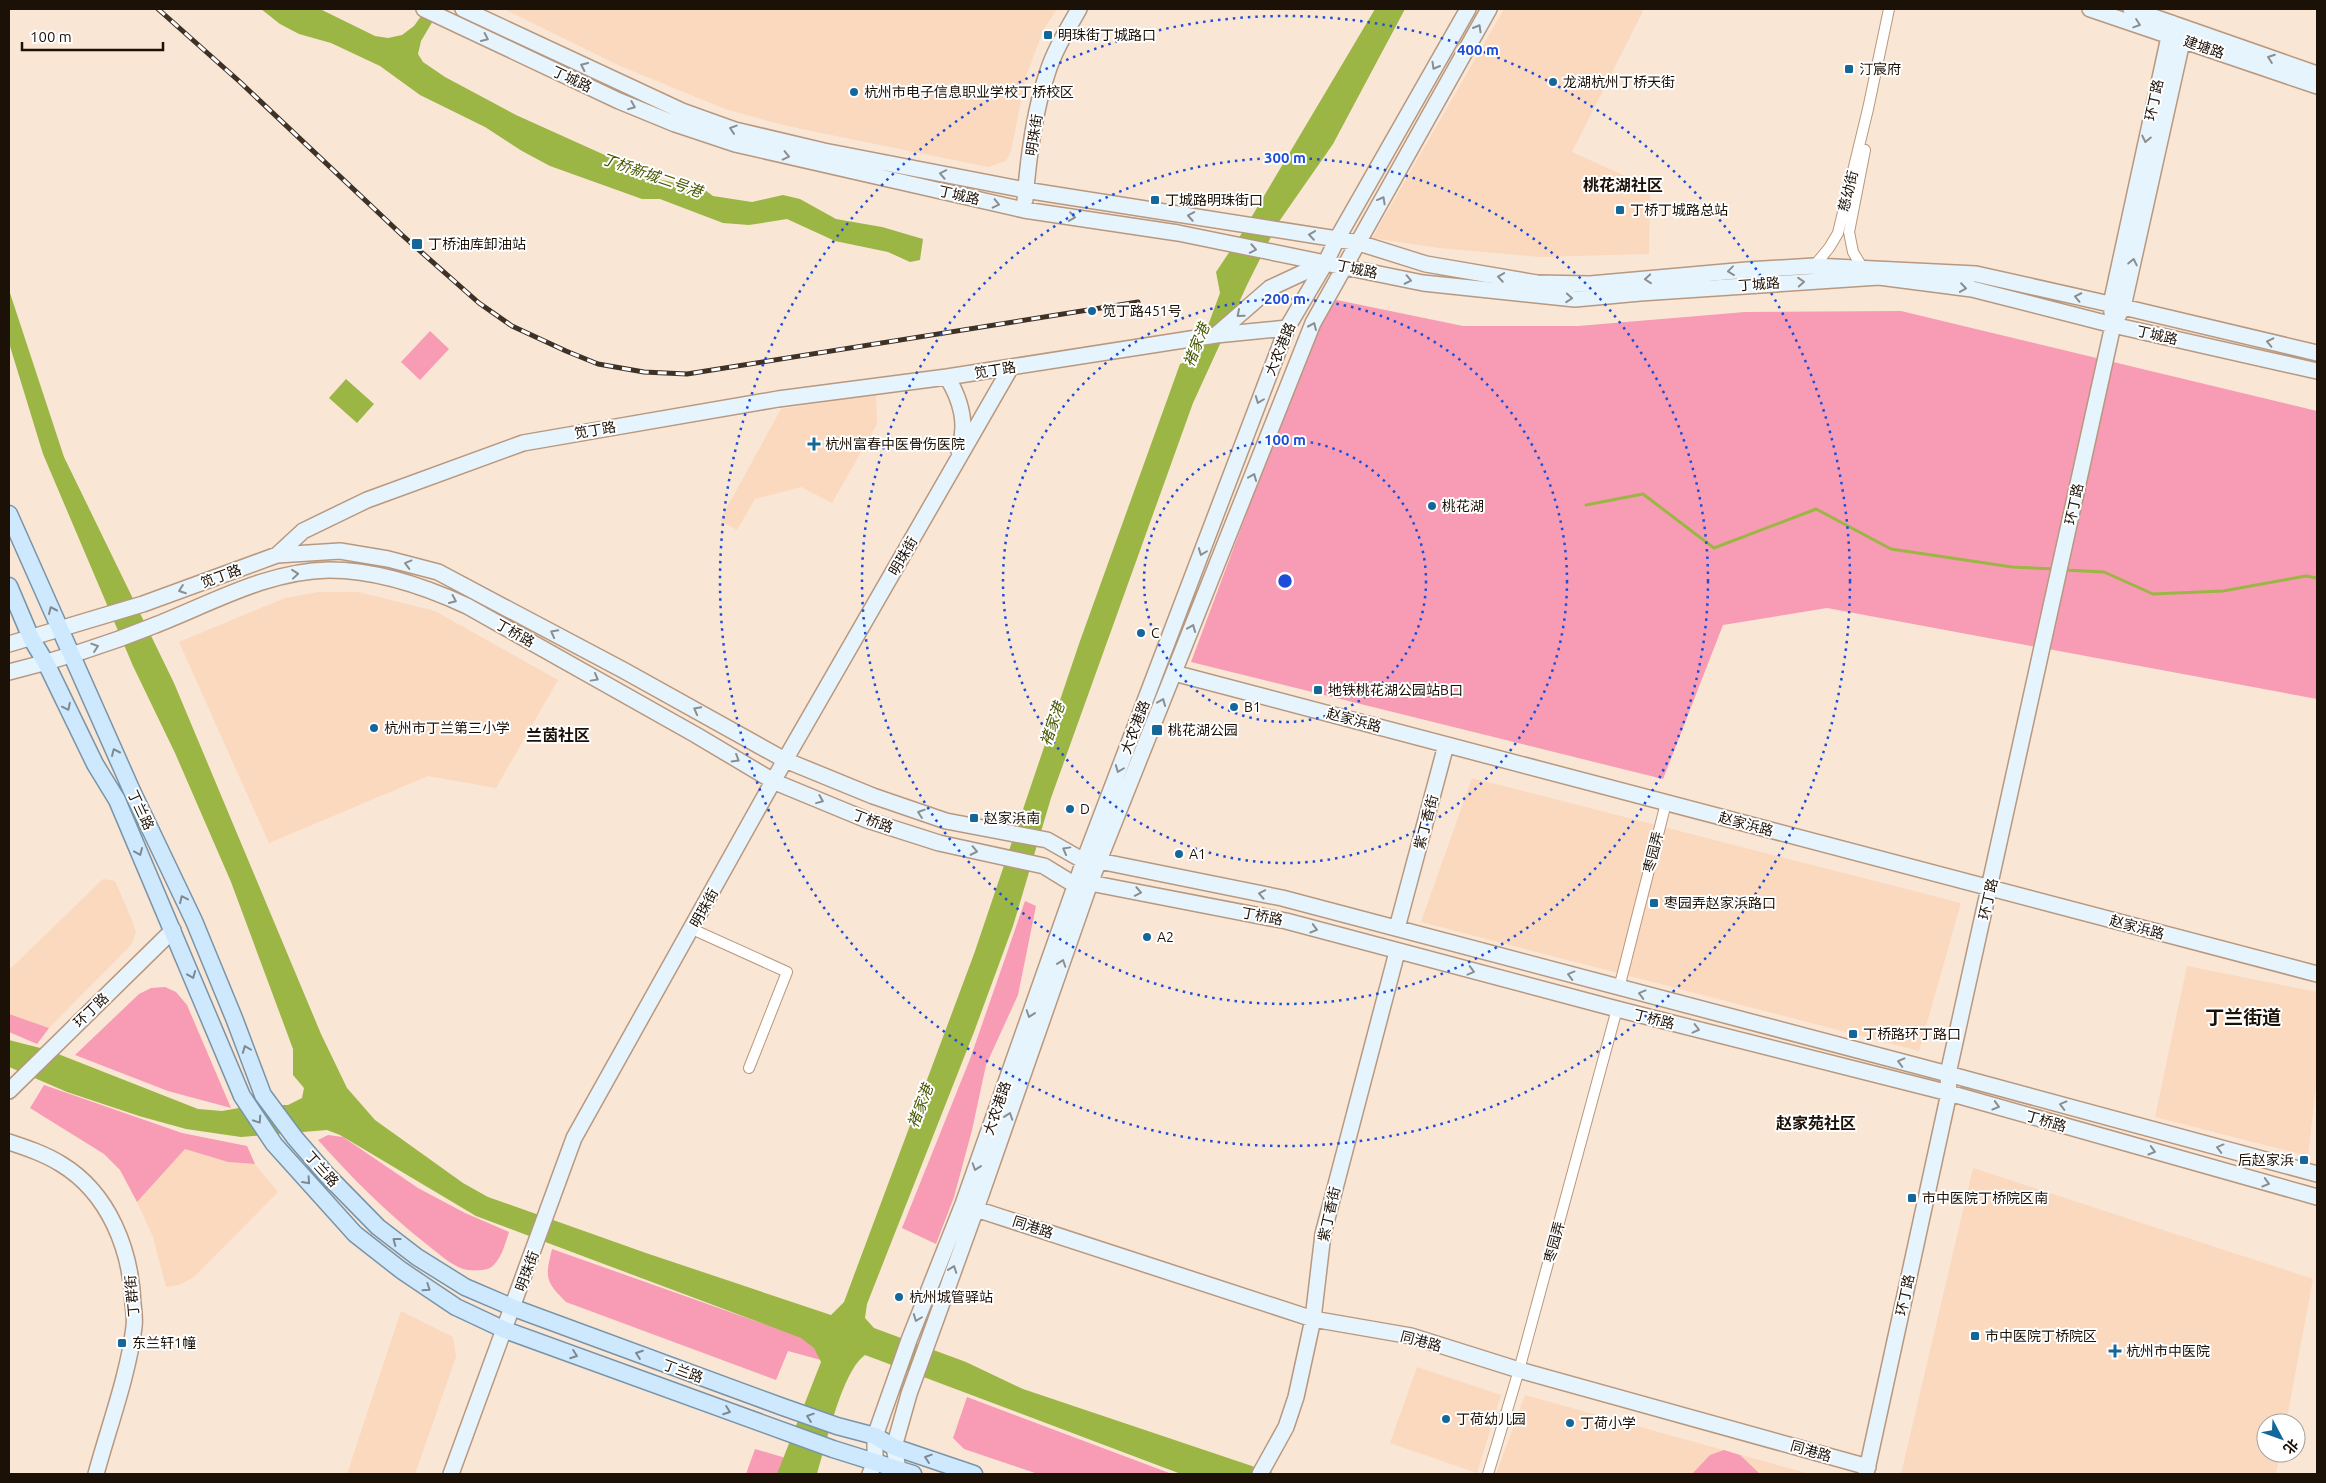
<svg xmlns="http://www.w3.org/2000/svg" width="2326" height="1483" viewBox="0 0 2326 1483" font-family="Ubuntu,'Noto Sans SC',sans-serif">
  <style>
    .built { fill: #fad9bf }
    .green { fill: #f89bb5 }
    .water { fill: #9bb644 }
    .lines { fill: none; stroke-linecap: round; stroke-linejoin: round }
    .stream { stroke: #9bb644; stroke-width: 3 }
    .street-casing { stroke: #b8987e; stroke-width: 12 }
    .secondary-casing { stroke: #b8987e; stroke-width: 18 }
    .primary-casing { stroke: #7a94a7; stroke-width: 19 }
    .street { stroke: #fff; stroke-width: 10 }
    .secondary { stroke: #e6f4fe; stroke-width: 15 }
    .primary { stroke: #cee9fe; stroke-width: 16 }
    .rail-casing { stroke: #3e3126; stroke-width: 5 }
    .rail { stroke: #fff; stroke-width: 3; stroke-dasharray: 9; stroke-linecap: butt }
    .oneway { stroke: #8b8e8f }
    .oneway2 { stroke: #7e888f }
    .ring { fill: none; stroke: #1d4ed8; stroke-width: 2.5; stroke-dasharray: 2.5 5 }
    .poi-dot { fill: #146798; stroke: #fff; stroke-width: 2 }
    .labels { text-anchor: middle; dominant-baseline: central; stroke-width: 4; stroke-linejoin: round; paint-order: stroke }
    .poi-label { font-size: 14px; fill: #1c1107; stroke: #fff; text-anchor: start }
    .street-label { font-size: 14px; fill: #1c1107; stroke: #fff }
    .water-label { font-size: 15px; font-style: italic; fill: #475800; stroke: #fff }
    .quarter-label { font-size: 16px; font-weight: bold; fill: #1c1107; stroke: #fff }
    .district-label { font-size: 19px; font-weight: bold; fill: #1c1107; stroke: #fff }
    .centre { fill: #1d4ed8; stroke: #fff; stroke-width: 2.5 }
    .ring-label { font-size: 15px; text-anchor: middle; font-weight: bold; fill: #1d4ed8; stroke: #fff; stroke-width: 4; stroke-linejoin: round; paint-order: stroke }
  </style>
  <rect width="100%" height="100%" fill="#fae6d5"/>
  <path class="built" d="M504 9H1057L1044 29 1026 76 1011 151 1006 161 988 167 787 126 725 109 618 65Z
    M1504 9H1644L1572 152 1650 187 1649 254 1540 257 1439 248 1372 238Z
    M876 394 877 424 832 503 801 487 755 499 737 530 720 520 781 409Z
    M319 592H358L435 611 558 680 496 788 428 776 269 843 179 642 285 598Z
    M1472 778 1961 903 1919 1051 1421 922Z
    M103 879 115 881 132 920 136 933 131 945 49 1028 9 1014V970Z
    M2187 966 2317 992V1077L2308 1156 2155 1117Z
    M185 1149 228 1162 255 1164 278 1192 194 1277 179 1285 166 1287 153 1237 137 1202Z
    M1973 1168 2313 1279 2286 1423H2266V1453H2280L2276 1474H1901Z
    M401 1311 453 1337 456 1357 415 1474H347Z
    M1417 1367 1501 1395 1477 1473 1390 1443Z
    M1525 1395 1810 1474H1496Z"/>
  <path class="green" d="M1327 298 1463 326H1578L1745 312 1901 311 2317 411V699L1827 608 1723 625 1663 779 1191 662Z
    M430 331 449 349 420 380 401 362Z
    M1025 901 1036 906 1018 995 986 1065 972 1130 954 1197 936 1244 902 1228 970 1059Z
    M165 987 176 992 187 1005 231 1108 168 1091 75 1055 139 994 151 988Z
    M9 1014 49 1028 37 1044 9 1032Z
    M44 1085 182 1133 247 1146 255 1164 228 1162 185 1149 137 1202 120 1170 104 1154 30 1108Z
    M328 1135 343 1137 418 1188 465 1213 509 1232C505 1244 501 1261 490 1268 484 1271 469 1271 463 1269 449 1264 437 1252 425 1243 386 1212 351 1177 318 1140Z
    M552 1249 818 1343 821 1360 788 1351 776 1380 566 1302C545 1281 545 1278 552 1249Z
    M967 1397 1172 1474H1038L964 1449 953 1438Z
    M755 1449 789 1459 784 1474H746Z
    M1724 1450 1740 1455 1760 1474H1692L1710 1455Z"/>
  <path class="water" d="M261 9H320L375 36 388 38 402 35 414 26 424 12 440 9 421 41 418 54 423 62 445 77 516 115 658 179 705 190 713 196 752 202 783 195 800 199 836 219 882 227 923 239 920 260 910 262 888 252 835 241 787 219 749 225 723 223 660 199H642L550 166 522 151 485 127 420 95 380 66 331 43 299 34 280 24Z
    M1375 9H1405L1333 144 1278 223 1247 285 1193 403 1051 798 1013 926 974 1032 867 1304 865 1318 874 1328 966 1362 1023 1389 1276 1474H1181L865 1355C842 1371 826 1445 817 1474H777L821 1362 814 1348 801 1338 476 1216 340 1135 327 1130 241 1137 186 1129 139 1116 67 1092 9 1067V1040L48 1050 198 1109 222 1111 256 1105H288L302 1098 304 1088 293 1075V1049L231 882 175 753 133 666 43 454 9 343V290L64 457 174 683 321 1034 347 1088 375 1120 463 1183 488 1197 646 1253 831 1315 844 1302 974 954 1080 641 1180 364 1196 358 1220 293 1216 272 1242 233Z
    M346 379 374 404 357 423 329 398Z"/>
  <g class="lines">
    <path class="stream" d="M1586 505 1643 494 1714 548 1816 509 1891 549 2012 567 2055 569
      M2064 570 2104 572 2153 594 2223 591 2306 576 2317 578"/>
    <g class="street-casing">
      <path id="street" d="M1814 266 1829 248 1838 233 1868 109 1889 9
        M1862 267 1853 252 1849 232 1865 150
        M692 929 787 972 749 1068
        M1619 988 1666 803
        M1488 1474 1519 1370 1617 1009"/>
    </g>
    <g class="secondary-casing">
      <path id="secondary" d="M424 9 619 101 675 124 735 144 1024 210 1178 233 1423 283 1575 299 1640 293 1879 277 1972 289 2113 325 2317 371
        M463 9 682 111 735 130 824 151 1025 190 1337 239 1359 243 1426 264 1537 283 1590 284 1747 270 1814 266 1976 274 2123 307 2317 353
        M2090 9 2317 86
        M2131 9 2317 74
        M1025 200C1028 161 1034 112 1047 74 1054 51 1067 30 1079 9
        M2112 313 2111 304 2172 23
        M1216 335 1270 288 1326 262
        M947 377C961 400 968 424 959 451
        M277 555 340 551 388 559 438 572 623 670 785 760 873 796 946 821 1047 840 1084 861H1099L1282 898 1948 1074 2317 1174
        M9 644 143 604 277 555 303 531 367 500 523 443 778 399 947 377 1216 335 1287 328
        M9 672C58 660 106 645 153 626 210 604 266 571 329 570 377 570 424 586 467 606L696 735 775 782 867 820 939 843 1044 866 1075 885 1090 883 1286 921 1617 1009 1949 1093 2317 1197
        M1174 673 2317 974
        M1397 928 1446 745
        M9 1091 173 930
        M9 1142C27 1148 45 1154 61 1164 109 1193 131 1250 133 1304 134 1311 135 1319 134 1327 128 1376 109 1426 96 1474
        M976 1209 1313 1319 1411 1336 1519 1370 1868 1467
        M451 1474 574 1138 785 760 1011 367
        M870 1474 875 1462V1436L909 1340 963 1204 1084 861 1287 328 1326 262 1337 239 1468 9
        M896 1474 898 1469 894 1447 909 1394 976 1209 1090 883 1313 323 1489 9
        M1260 1474 1286 1427 1296 1397 1313 1319 1323 1234 1397 952
        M1866 1474 1949 1093 1948 1074 2113 325 2123 307 2185 28"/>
    </g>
    <g class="primary-casing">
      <path id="primary" d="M9 514 132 791 194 921 234 1018 263 1095 295 1138 327 1175 378 1227 417 1257 465 1287 514 1308 783 1407 837 1426 875 1436 894 1447 974 1474
        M9 586 31 638 46 663 95 764 117 800 242 1096 274 1144 355 1234 401 1270 456 1307 505 1330 833 1449 913 1474"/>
    </g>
    <use href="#street" class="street"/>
    <use href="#secondary" class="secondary"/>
    <use href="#primary" class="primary"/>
    <g class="rail-casing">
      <path id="rail" d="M158 9 240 82 402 235 479 303 512 326 566 351 598 364 644 372 687 374 1138 302"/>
    </g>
    <use href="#rail" class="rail"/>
  </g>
  <defs><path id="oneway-chevron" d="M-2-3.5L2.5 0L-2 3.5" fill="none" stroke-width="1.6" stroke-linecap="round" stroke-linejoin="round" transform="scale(1.25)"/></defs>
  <g class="oneway">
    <use href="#oneway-chevron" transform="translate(2137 24) rotate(19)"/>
    <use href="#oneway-chevron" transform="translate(1478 28) rotate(-60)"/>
    <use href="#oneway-chevron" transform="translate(485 38) rotate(25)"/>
    <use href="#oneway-chevron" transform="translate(2271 58) rotate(-160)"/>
    <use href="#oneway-chevron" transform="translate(584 66) rotate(-155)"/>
    <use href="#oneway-chevron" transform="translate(1435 66) rotate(120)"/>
    <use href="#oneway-chevron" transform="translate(632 106) rotate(22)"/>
    <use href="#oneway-chevron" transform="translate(733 129) rotate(-162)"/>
    <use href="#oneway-chevron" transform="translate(2146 139) rotate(102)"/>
    <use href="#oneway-chevron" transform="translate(786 156) rotate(13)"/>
    <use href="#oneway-chevron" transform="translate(943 174) rotate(-169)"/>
    <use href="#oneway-chevron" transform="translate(1382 200) rotate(-61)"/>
    <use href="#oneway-chevron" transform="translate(996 204) rotate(13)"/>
    <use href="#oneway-chevron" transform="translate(1191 216) rotate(-170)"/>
    <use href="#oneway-chevron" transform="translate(1072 217) rotate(8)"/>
    <use href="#oneway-chevron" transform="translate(1312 235) rotate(-172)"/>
    <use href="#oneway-chevron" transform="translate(1253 249) rotate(11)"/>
    <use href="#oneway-chevron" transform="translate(2133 262) rotate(-78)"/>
    <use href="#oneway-chevron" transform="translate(1731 271) rotate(173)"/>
    <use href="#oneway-chevron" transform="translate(1501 277) rotate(-171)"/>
    <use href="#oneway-chevron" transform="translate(1648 279) rotate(175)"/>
    <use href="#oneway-chevron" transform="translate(1408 280) rotate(12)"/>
    <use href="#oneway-chevron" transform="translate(1801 282) rotate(-4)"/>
    <use href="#oneway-chevron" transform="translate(1963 288) rotate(8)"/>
    <use href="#oneway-chevron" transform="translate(2078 297) rotate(-168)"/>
    <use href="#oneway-chevron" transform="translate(1569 298) rotate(4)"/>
    <use href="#oneway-chevron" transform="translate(1240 314) rotate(139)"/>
    <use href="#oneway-chevron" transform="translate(1313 326) rotate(-66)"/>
    <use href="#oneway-chevron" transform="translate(2270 342) rotate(-167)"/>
    <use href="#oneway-chevron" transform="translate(1259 400) rotate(111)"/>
    <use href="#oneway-chevron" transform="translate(1253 477) rotate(-68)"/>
    <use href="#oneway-chevron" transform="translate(1202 552) rotate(111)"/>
    <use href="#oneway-chevron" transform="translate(408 564) rotate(-165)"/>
    <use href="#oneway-chevron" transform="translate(295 574) rotate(-6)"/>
    <use href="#oneway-chevron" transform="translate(182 590) rotate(160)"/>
    <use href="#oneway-chevron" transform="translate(453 600) rotate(25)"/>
    <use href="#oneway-chevron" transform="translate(1192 628) rotate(-68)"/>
    <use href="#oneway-chevron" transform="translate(554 633) rotate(-152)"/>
    <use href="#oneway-chevron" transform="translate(95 647) rotate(-19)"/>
    <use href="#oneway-chevron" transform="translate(595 678) rotate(29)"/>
    <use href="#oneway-chevron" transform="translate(1162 702) rotate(-68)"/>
    <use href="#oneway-chevron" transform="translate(697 710) rotate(-152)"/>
    <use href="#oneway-chevron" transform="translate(736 759) rotate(31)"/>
    <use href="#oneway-chevron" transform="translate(1119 769) rotate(111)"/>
    <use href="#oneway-chevron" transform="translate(820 800) rotate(22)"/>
    <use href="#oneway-chevron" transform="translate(921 813) rotate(-161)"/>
    <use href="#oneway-chevron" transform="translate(1066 850) rotate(-151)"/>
    <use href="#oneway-chevron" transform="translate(974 851) rotate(12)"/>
    <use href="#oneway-chevron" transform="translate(1138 892) rotate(11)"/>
    <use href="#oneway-chevron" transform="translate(1262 894) rotate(-169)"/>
    <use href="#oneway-chevron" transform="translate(1314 929) rotate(16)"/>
    <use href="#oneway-chevron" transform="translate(1062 963) rotate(-71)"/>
    <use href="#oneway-chevron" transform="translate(1471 971) rotate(15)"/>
    <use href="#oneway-chevron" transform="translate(1571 975) rotate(-165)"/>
    <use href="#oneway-chevron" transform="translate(1642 994) rotate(-165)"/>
    <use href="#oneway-chevron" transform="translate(1030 1014) rotate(109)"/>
    <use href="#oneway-chevron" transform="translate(1696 1029) rotate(14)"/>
    <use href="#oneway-chevron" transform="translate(1901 1062) rotate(-165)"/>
    <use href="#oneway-chevron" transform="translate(2063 1105) rotate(-165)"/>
    <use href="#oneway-chevron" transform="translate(1996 1106) rotate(16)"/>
    <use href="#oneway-chevron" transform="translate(1009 1116) rotate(-71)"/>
    <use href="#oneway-chevron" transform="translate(2220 1148) rotate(-165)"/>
    <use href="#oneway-chevron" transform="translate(2152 1151) rotate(16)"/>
    <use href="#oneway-chevron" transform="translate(976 1167) rotate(109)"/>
    <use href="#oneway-chevron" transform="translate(2266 1183) rotate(16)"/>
    <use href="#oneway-chevron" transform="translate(953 1269) rotate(-70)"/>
    <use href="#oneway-chevron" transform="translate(917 1318) rotate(111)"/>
  </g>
  <g class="oneway2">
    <use href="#oneway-chevron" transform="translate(52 610) rotate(-114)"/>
    <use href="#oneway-chevron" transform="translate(67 707) rotate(64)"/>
    <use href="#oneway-chevron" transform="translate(115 752) rotate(-114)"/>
    <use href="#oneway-chevron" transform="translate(139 852) rotate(67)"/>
    <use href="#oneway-chevron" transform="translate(183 899) rotate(-115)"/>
    <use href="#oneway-chevron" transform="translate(192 975) rotate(68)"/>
    <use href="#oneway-chevron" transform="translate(246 1049) rotate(-111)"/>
    <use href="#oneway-chevron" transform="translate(258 1120) rotate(56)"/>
    <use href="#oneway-chevron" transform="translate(307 1181) rotate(48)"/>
    <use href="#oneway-chevron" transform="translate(396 1241) rotate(-143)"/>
    <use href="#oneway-chevron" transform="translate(427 1288) rotate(34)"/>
    <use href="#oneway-chevron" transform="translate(639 1354) rotate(-160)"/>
    <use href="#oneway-chevron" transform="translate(574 1355) rotate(20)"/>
    <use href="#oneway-chevron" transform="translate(727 1411) rotate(20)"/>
    <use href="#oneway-chevron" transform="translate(810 1417) rotate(-161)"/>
    <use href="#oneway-chevron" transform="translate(928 1458) rotate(-161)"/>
  </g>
  <g class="ring">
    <circle cx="1285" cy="581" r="141"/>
    <circle cx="1285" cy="581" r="282"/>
    <circle cx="1285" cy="581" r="423"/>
    <circle cx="1285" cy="581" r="565"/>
  </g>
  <g class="poi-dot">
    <rect x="1043" y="30" width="10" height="10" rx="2.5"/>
    <rect x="1844" y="64" width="10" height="10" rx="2.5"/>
    <circle cx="1553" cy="82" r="5"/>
    <circle cx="854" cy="92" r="5"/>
    <rect x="1150" y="195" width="10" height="10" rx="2.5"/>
    <rect x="1615" y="205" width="10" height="10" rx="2.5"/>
    <rect x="411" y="238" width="12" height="12" rx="2.5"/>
    <circle cx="1092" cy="311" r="5"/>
    <path d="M811.5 436.5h5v5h5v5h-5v5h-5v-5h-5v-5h5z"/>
    <circle cx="1432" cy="506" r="5"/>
    <circle cx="1141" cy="633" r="5"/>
    <rect x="1313" y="685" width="10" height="10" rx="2.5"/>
    <circle cx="1234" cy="707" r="5"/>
    <circle cx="374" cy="728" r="5"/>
    <rect x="1151" y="724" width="12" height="12" rx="2.5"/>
    <circle cx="1070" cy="809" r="5"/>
    <rect x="969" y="813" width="10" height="10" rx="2.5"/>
    <circle cx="1179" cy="854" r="5"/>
    <rect x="1649" y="898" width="10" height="10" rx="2.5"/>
    <circle cx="1147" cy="937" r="5"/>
    <rect x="1848" y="1029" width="10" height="10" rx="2.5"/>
    <rect x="2299" y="1155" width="10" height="10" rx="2.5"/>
    <rect x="1907" y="1193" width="10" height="10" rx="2.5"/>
    <circle cx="899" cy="1297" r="5"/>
    <rect x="1970" y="1331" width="10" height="10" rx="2.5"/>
    <rect x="117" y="1338" width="10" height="10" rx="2.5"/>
    <path d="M2112.5 1343.5h5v5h5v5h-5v5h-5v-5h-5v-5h5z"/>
    <circle cx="1446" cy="1419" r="5"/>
    <circle cx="1570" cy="1423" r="5"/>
  </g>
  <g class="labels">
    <g class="poi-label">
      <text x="1058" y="35">明珠街丁城路口</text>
      <text x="1859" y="69">汀宸府</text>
      <text x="1563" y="82">龙湖杭州丁桥天街</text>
      <text x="864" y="92">杭州市电子信息职业学校丁桥校区</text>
      <text x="1165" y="200">丁城路明珠街口</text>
      <text x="1630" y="210">丁桥丁城路总站</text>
      <text x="428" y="244">丁桥油库卸油站</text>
      <text x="1102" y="311">笕丁路451号</text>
      <text x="825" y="444">杭州富春中医骨伤医院</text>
      <text x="1442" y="506">桃花湖</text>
      <text x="1151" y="633">C</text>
      <text x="1328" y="690">地铁桃花湖公园站B口</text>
      <text x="1244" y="707">B1</text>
      <text x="384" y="728">杭州市丁兰第三小学</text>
      <text x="1168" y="730">桃花湖公园</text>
      <text x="1080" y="809">D</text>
      <text x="984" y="818">赵家浜南</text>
      <text x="1189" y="854">A1</text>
      <text x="1664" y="903">枣园弄赵家浜路口</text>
      <text x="1157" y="937">A2</text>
      <text x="1863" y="1034">丁桥路环丁路口</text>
      <text x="2294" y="1160" text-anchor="end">后赵家浜</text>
      <text x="1922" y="1198">市中医院丁桥院区南</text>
      <text x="909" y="1297">杭州城管驿站</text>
      <text x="1985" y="1336">市中医院丁桥院区</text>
      <text x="132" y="1343">东兰轩1幢</text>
      <text x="2126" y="1351">杭州市中医院</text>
      <text x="1456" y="1419">丁荷幼儿园</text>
      <text x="1580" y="1423">丁荷小学</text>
    </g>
    <g class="street-label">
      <text transform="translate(2204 47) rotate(19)">建塘路</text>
      <text transform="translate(572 79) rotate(25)">丁城路</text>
      <text transform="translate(2154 100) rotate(-78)">环丁路</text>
      <text transform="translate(1034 135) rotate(-81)">明珠街</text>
      <text transform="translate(1848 191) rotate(-76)">慈幼街</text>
      <text transform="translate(959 195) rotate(13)">丁城路</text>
      <text transform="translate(1357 269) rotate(12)">丁城路</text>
      <text transform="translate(1759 284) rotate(-4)">丁城路</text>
      <text transform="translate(2157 335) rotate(13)">丁城路</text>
      <text transform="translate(1280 349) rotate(-67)">大农港路</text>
      <text transform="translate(995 370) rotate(-9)">笕丁路</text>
      <text transform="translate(595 430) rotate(-10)">笕丁路</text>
      <text transform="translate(2074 504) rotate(-78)">环丁路</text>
      <text transform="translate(903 556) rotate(-60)">明珠街</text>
      <text transform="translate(221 576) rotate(-20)">笕丁路</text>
      <text transform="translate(515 633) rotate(29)">丁桥路</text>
      <text transform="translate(1354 720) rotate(15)">赵家浜路</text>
      <text transform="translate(1135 727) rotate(-69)">大农港路</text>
      <text transform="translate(141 810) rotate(65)">丁兰路</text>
      <text transform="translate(873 821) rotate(20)">丁桥路</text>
      <text transform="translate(1426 822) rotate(-75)">紫丁香街</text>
      <text transform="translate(1746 824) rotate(15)">赵家浜路</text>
      <text transform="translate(1653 852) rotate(-76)">枣园弄</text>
      <text transform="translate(1988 899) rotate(-77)">环丁路</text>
      <text transform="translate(704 908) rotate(-61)">明珠街</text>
      <text transform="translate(1262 916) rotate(11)">丁桥路</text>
      <text transform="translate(2137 927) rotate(15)">赵家浜路</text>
      <text transform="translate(91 1010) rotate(-44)">环丁路</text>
      <text transform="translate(1654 1019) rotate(14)">丁桥路</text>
      <text transform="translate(997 1108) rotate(-71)">大农港路</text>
      <text transform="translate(2046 1121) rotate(16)">丁桥路</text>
      <text transform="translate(322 1169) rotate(48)">丁兰路</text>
      <text transform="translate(1329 1214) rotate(-77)">紫丁香街</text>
      <text transform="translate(1033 1227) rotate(18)">同港路</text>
      <text transform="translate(1554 1242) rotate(-75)">枣园弄</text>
      <text transform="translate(527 1271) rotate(-70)">明珠街</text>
      <text transform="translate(1905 1295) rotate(-78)">环丁路</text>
      <text transform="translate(132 1296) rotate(-95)">丁群街</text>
      <text transform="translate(1421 1341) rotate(15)">同港路</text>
      <text transform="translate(683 1371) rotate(20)">丁兰路</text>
      <text transform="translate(1811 1451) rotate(16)">同港路</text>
    </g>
    <g class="water-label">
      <text transform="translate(652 175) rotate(19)">丁桥新城二号港</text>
      <text transform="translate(1196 345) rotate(-68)">褚家港</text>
      <text transform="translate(1052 724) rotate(-71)">褚家港</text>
      <text transform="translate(920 1106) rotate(-69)">褚家港</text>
    </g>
    <g class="quarter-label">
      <text x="1623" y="185">桃花湖社区</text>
      <text x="558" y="735">兰茵社区</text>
      <text x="1816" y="1123">赵家苑社区</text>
    </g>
    <g class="district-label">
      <text x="2243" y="1017">丁兰街道</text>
    </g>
  </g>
  <circle cx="1285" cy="581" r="8" class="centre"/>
  <g class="ring-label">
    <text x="1478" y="55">400 m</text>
    <text x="1285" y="163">300 m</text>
    <text x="1285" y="304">200 m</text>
    <text x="1285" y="445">100 m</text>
  </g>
  <rect width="2326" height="1483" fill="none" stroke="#1c1107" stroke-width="20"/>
  <g transform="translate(2281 1438) rotate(131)"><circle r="24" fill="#ffffff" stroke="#a4a09c"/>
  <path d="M0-4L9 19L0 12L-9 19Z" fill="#146798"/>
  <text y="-8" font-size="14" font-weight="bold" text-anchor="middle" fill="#1c1107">北</text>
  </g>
  <path d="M22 42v8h141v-8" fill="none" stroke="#1c1107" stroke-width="2.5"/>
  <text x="30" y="42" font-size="15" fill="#1c1107" stroke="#ffffff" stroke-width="4" paint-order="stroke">100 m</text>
</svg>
